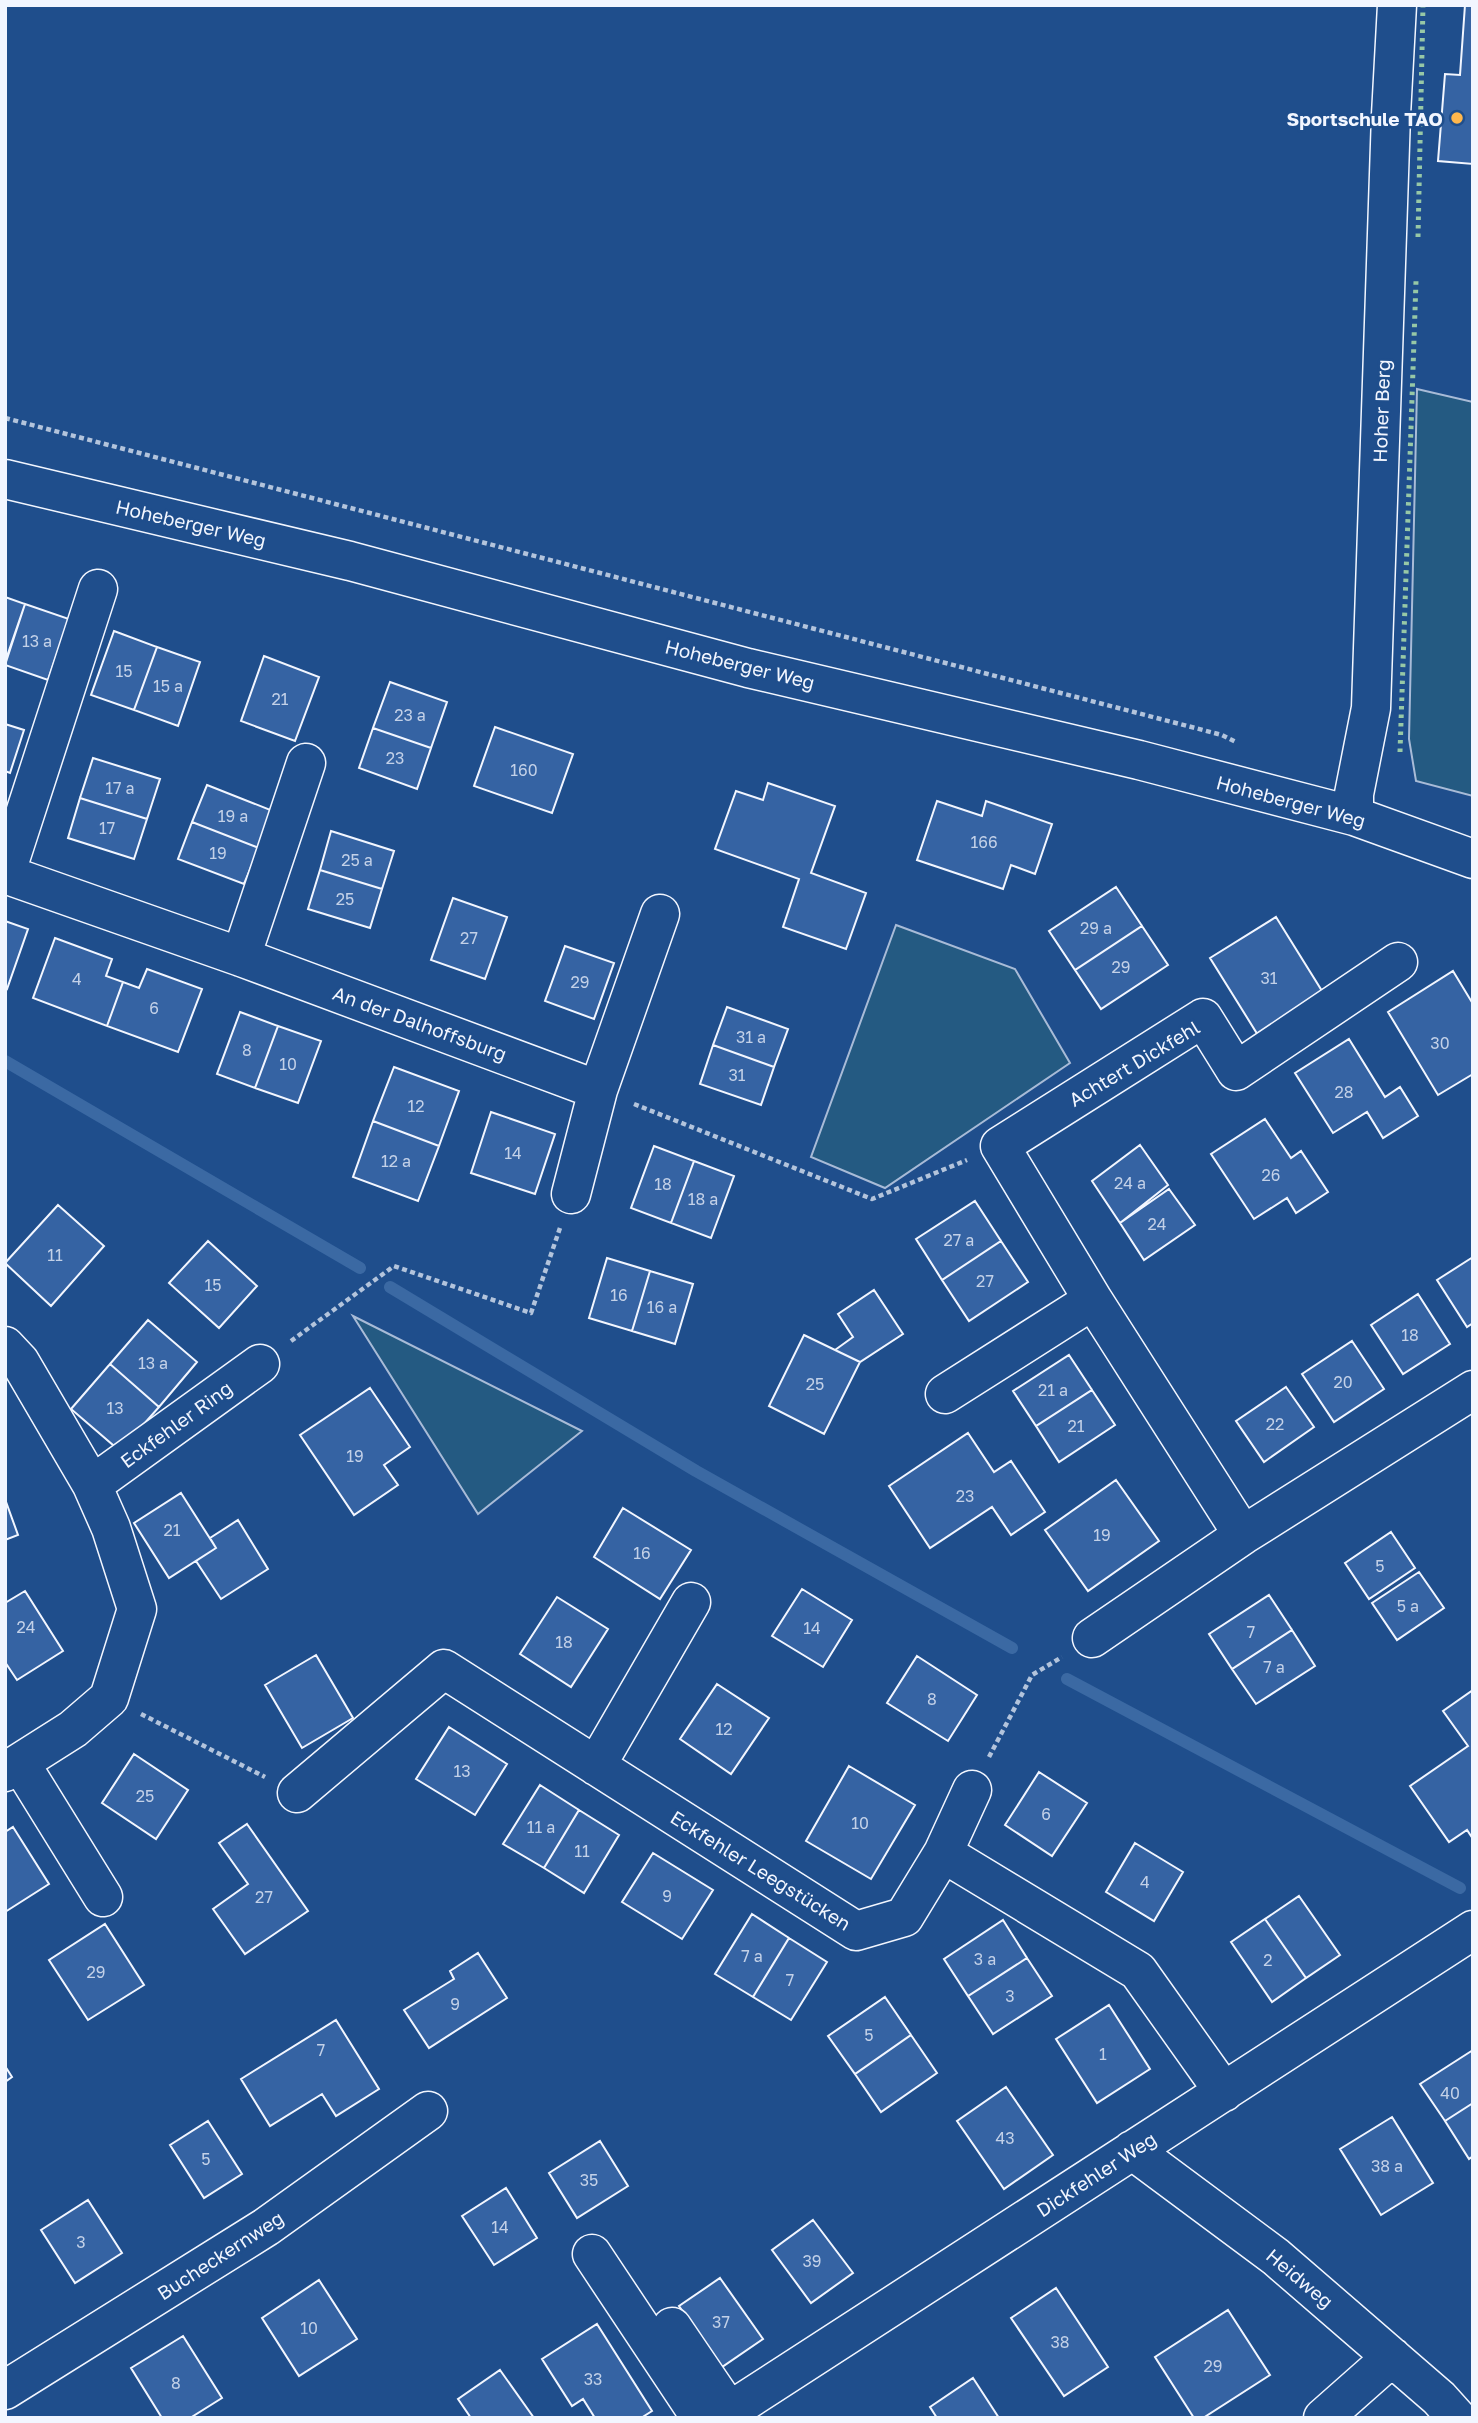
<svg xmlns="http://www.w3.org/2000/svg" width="1478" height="2423" viewBox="0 0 1478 2423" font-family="'Golos Text',sans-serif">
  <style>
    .green { fill: #245a82; stroke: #a8bbd7; stroke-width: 2 }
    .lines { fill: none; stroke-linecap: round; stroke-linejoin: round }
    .stream { stroke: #3b69a3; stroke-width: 12 }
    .building { fill: #3563a3; stroke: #f2f6ff; stroke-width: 2 }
    .minor-casing { stroke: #f2f6ff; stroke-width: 41 }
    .path { stroke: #b3c4dc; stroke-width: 4.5; stroke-dasharray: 5 3.5; stroke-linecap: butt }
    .minor { stroke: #1f4e8c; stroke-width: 38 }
    .hedge { stroke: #97c8a6; stroke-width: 5; stroke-dasharray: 3.5 5; stroke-linecap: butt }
    .poi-dot { fill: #ffb74d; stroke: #1f4e8c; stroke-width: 2.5 }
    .labels { text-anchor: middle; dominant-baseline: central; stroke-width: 5; stroke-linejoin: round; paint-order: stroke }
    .number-label { font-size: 16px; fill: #c3d1e8 }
    .poi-label { font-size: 19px; font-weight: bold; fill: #f2f6ff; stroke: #1f4e8c; text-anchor: end }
    .street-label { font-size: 19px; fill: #f2f6ff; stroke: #1f4e8c }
  </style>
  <rect width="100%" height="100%" fill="#1f4e8c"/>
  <path class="green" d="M1417 389 1473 402V796L1416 781 1409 739Z
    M896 925 1015 969 1070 1063 885 1188 811 1157Z
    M353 1316 582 1431 478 1514Z"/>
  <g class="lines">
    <path class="stream" d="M5 1061 360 1268
      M390 1287 696 1471 1012 1648
      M1067 1679 1460 1888"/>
  </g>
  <path class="building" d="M1465 5H1473V164L1438 161 1445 74 1460 75Z
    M5 597 25 604 5 662Z
    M25 604 69 619 48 680 5 665Z
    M114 631 157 647 134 710 91 695Z
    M157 647 200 662 178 726 134 710Z
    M264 656 319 677 295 741 241 721Z
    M390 682 447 702 431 748 373 728Z
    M5 724 24 730 10 773 5 771Z
    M495 727 573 754 552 813 474 786Z
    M373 728 431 748 417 789 359 768Z
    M93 758 160 779 147 819 80 798Z
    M768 783 835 806 811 873 866 893 846 949 783 927 799 879 715 849 736 791 763 800Z
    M207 785 273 811 259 848 192 822Z
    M80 798 147 819 134 859 68 838Z
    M937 801 982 816 986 801 1052 824 1035 874 1011 865 1003 889 917 860Z
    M192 822 259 848 244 884 178 859Z
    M331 831 394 851 382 889 320 870Z
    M320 870 382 889 370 928 308 909Z
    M1116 887 1142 926 1075 970 1049 931Z
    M453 898 507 917 485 979 431 960Z
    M1276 917 1327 999 1261 1040 1210 958Z
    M5 921 28 929 7 989 5 988Z
    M1142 926 1168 965 1101 1009 1075 970Z
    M55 938 112 959 106 976 123 982 107 1026 33 998Z
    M565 946 614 963 594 1019 545 1001Z
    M147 969 202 989 178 1052 107 1026 123 982 139 988Z
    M1453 971 1473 1004V1074L1438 1095 1388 1012Z
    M727 1007 788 1029 774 1067 713 1045Z
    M240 1012 278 1026 255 1088 217 1074Z
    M278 1026 321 1041 298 1103 255 1088Z
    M1349 1039 1385 1097 1400 1087 1418 1116 1383 1138 1367 1112 1333 1133 1295 1073Z
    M713 1045 774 1067 761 1105 700 1084Z
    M394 1067 459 1091 439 1146 373 1121Z
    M491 1112 555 1134 535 1194 471 1173Z
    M1265 1119 1291 1158 1301 1151 1328 1192 1296 1213 1287 1198 1254 1219 1211 1154Z
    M373 1121 439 1146 418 1201 353 1177Z
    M1140 1145 1168 1185 1120 1223 1092 1181Z
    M654 1146 694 1161 671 1223 631 1208Z
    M694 1161 734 1176 711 1238 671 1223Z
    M1169 1189 1195 1225 1144 1260 1120 1223Z
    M975 1201 1001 1241 942 1280 916 1239Z
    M58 1205 104 1246 51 1306 5 1263Z
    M208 1241 257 1286 219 1328 169 1283Z
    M1001 1241 1028 1282 969 1321 942 1280Z
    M1473 1257V1323L1467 1327 1437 1280Z
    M607 1258 650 1271 632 1331 589 1318Z
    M650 1271 693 1284 675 1344 632 1331Z
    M874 1290 903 1334 860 1362 835 1350 853 1337 838 1314Z
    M1418 1294 1450 1344 1403 1374 1371 1325Z
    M148 1320 197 1362 159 1407 110 1364Z
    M804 1335 860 1362 824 1434 769 1406Z
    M1352 1341 1384 1389 1334 1422 1302 1374Z
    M1069 1355 1092 1390 1036 1426 1013 1391Z
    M110 1364 159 1407 120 1451 71 1409Z
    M1286 1387 1314 1427 1264 1462 1236 1421Z
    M370 1388 410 1447 384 1465 398 1485 354 1515 300 1435Z
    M1092 1390 1115 1425 1059 1462 1036 1426Z
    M968 1433 994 1472 1011 1461 1045 1512 1011 1535 992 1507 930 1548 889 1486Z
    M1116 1480 1159 1541 1088 1591 1045 1530Z
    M181 1493 216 1548 169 1578 134 1523Z
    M5 1499 18 1535 5 1540Z
    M623 1508 691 1550 660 1599 594 1557Z
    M238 1520 268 1569 221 1599 196 1561 216 1548 210 1538Z
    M1391 1532 1415 1568 1369 1599 1345 1563Z
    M1419 1572 1444 1608 1397 1640 1372 1603Z
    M802 1589 852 1620 823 1667 772 1636Z
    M25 1591 63 1651 17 1680 5 1662V1603Z
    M1269 1595 1292 1630 1232 1669 1209 1634Z
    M557 1597 608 1629 571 1687 520 1654Z
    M1292 1630 1315 1666 1256 1704 1232 1669Z
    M316 1655 353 1718 302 1748 265 1685Z
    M917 1656 977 1695 948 1741 887 1703Z
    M717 1684 769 1718 731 1774 680 1739Z
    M1473 1690V1839L1467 1830 1449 1842 1410 1786 1468 1746 1443 1711Z
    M449 1727 507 1764 475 1815 416 1779Z
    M134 1754 188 1790 156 1839 102 1803Z
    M849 1766 915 1805 871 1879 806 1841Z
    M1039 1772 1087 1803 1052 1856 1005 1825Z
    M540 1785 579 1810 544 1868 503 1844Z
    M579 1810 619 1835 584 1893 544 1868Z
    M247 1824 308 1911 245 1954 213 1909 248 1884 219 1843Z
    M13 1827 49 1884 5 1912V1832Z
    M1135 1843 1183 1872 1154 1921 1106 1892Z
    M653 1853 713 1890 682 1939 622 1902Z
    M1299 1896 1340 1955 1306 1978 1265 1919Z
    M752 1914 789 1938 753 1997 715 1974Z
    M1265 1919 1306 1978 1272 2002 1231 1942Z
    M1003 1920 1027 1958 968 1996 944 1959Z
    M105 1924 144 1985 88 2020 49 1960Z
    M789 1938 827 1962 791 2020 753 1997Z
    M478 1953 507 1998 429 2048 404 2010 454 1979 450 1971Z
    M1027 1958 1052 1996 993 2034 968 1996Z
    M885 1997 911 2035 855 2074 828 2036Z
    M1109 2005 1150 2069 1097 2103 1056 2039Z
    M336 2020 379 2089 336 2116 322 2094 270 2126 241 2079Z
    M911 2035 937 2073 881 2112 855 2074Z
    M1473 2050V2103L1445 2121 1420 2084Z
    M5 2066 12 2077 5 2082Z
    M1006 2087 1053 2155 1004 2189 957 2121Z
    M1473 2103V2156L1469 2159 1445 2121Z
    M1392 2117 1433 2183 1381 2215 1340 2149Z
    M208 2121 242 2174 204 2198 170 2145Z
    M600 2141 628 2186 577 2218 549 2173Z
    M506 2188 537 2238 494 2265 462 2216Z
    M88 2200 122 2253 75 2283 41 2230Z
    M813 2220 853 2273 811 2303 772 2250Z
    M720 2278 763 2339 722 2367 679 2306Z
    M319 2280 357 2339 299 2376 262 2318Z
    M1056 2288 1108 2367 1064 2396 1011 2318Z
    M1228 2310 1270 2375 1203 2418H1194L1155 2357Z
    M597 2324 652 2411 641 2418H595L583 2399 572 2406 542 2359Z
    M183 2336 222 2398 190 2418H162L131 2368Z
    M500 2370 534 2418H471L458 2399Z
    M973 2378 999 2418H937L930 2407Z"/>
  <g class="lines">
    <g class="minor-casing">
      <path id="minor" d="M5 479 350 561 748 668 1139 760 1354 816 1473 859
        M1354 816V794L1371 708 1391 115 1397 5
        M5 874 241 957 598 1090 571 1194
        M5 875 98 589
        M241 957 306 763
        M1398 962 1236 1071 1203 1018 1000 1146 1093 1300 1243 1535 1473 1390
        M598 1090 660 914
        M5 1346 20 1362 92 1485 111 1528 137 1609 109 1698 73 1729 5 1772
        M945 1394 1093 1300
        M92 1485 260 1364
        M1092 1638 1243 1535
        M20 1763 103 1897
        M596 1766 691 1602
        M297 1793 444 1669 856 1931 904 1917 943 1853 1138 1971 1224 2092
        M943 1853 972 1790
        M1132 2150 1276 2257 1439 2398 1457 2418
        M592 2254 701 2418
        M672 2327 729 2411
        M5 2390 266 2227 428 2111
        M719 2418 1473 1930
        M1323 2418 1392 2357"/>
    </g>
    <path class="path" d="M5 418 1222 735 1236 742
      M634 1104 872 1199 967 1160
      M291 1341 394 1266 531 1313 560 1228
      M141 1714 265 1777
      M989 1757 1032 1675 1062 1657"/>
    <use href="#minor" class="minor"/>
    <path class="hedge" d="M1418 237 1423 5
      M1400 752 1416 281"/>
  </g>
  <circle class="poi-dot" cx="1457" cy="118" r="7"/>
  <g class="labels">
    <g class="number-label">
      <text x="37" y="641">13 a</text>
      <text x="124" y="671">15</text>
      <text x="168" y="686">15 a</text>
      <text x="280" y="699">21</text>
      <text x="410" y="715">23 a</text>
      <text x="395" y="758">23</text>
      <text x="524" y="770">160</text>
      <text x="120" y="788">17 a</text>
      <text x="233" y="816">19 a</text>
      <text x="107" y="828">17</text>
      <text x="984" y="842">166</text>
      <text x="218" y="853">19</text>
      <text x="357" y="860">25 a</text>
      <text x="345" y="899">25</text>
      <text x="1096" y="928">29 a</text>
      <text x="469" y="938">27</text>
      <text x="1121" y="967">29</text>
      <text x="1269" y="978">31</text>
      <text x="77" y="979">4</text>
      <text x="580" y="982">29</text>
      <text x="154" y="1008">6</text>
      <text x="751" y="1037">31 a</text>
      <text x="1440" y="1043">30</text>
      <text x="247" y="1050">8</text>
      <text x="288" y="1064">10</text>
      <text x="737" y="1075">31</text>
      <text x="1344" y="1092">28</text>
      <text x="416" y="1106">12</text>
      <text x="513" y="1153">14</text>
      <text x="396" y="1161">12 a</text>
      <text x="1271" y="1175">26</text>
      <text x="1130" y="1183">24 a</text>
      <text x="663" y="1184">18</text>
      <text x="703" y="1199">18 a</text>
      <text x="1157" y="1224">24</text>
      <text x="959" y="1240">27 a</text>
      <text x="55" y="1255">11</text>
      <text x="985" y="1281">27</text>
      <text x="213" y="1285">15</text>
      <text x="619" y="1295">16</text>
      <text x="662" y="1307">16 a</text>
      <text x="1410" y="1335">18</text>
      <text x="153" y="1363">13 a</text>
      <text x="1343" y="1382">20</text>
      <text x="815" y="1384">25</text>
      <text x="1053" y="1390">21 a</text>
      <text x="115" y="1408">13</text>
      <text x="1275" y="1424">22</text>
      <text x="1076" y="1426">21</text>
      <text x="355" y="1456">19</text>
      <text x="965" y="1496">23</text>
      <text x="172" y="1530">21</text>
      <text x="1102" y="1535">19</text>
      <text x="642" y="1553">16</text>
      <text x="1380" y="1566">5</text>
      <text x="1408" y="1606">5 a</text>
      <text x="26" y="1627">24</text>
      <text x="812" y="1628">14</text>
      <text x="1251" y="1632">7</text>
      <text x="564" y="1642">18</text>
      <text x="1274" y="1667">7 a</text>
      <text x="932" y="1699">8</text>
      <text x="724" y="1729">12</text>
      <text x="462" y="1771">13</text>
      <text x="145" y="1796">25</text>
      <text x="1046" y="1814">6</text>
      <text x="860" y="1823">10</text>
      <text x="541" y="1827">11 a</text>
      <text x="582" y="1851">11</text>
      <text x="1145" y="1882">4</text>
      <text x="667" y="1896">9</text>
      <text x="264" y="1897">27</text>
      <text x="752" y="1956">7 a</text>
      <text x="985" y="1959">3 a</text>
      <text x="1268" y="1960">2</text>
      <text x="96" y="1972">29</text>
      <text x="790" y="1980">7</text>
      <text x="1010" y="1996">3</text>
      <text x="455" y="2004">9</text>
      <text x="869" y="2035">5</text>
      <text x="321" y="2050">7</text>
      <text x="1103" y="2054">1</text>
      <text x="1450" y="2093">40</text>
      <text x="1005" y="2138">43</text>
      <text x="206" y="2159">5</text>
      <text x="1387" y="2166">38 a</text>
      <text x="589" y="2180">35</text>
      <text x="500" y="2227">14</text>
      <text x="81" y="2242">3</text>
      <text x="812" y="2261">39</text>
      <text x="721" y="2322">37</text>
      <text x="309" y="2328">10</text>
      <text x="1060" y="2342">38</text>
      <text x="1213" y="2366">29</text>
      <text x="593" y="2379">33</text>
      <text x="176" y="2383">8</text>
    </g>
    <g class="poi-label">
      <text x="1443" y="118">Sportschule TAO</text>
    </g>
    <g class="street-label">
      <text transform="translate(1381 411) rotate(-88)">Hoher Berg</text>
      <text transform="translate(191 523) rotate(13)">Hoheberger Weg</text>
      <text transform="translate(740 664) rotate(14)">Hoheberger Weg</text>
      <text transform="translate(1291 801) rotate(15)">Hoheberger Weg</text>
      <text transform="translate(420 1023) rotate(20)">An der Dalhoffsburg</text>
      <text transform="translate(1134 1063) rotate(-31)">Achtert Dickfehl</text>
      <text transform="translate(176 1424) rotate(-36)">Eckfehler Ring</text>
      <text transform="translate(761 1870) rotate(32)">Eckfehler Leegstücken</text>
      <text transform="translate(1096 2174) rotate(-33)">Dickfehler Weg</text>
      <text transform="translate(220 2255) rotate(-33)">Bucheckernweg</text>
      <text transform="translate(1300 2278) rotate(40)">Heidweg</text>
    </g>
  </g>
  <rect width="1478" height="2423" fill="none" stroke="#f2f6ff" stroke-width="14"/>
</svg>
